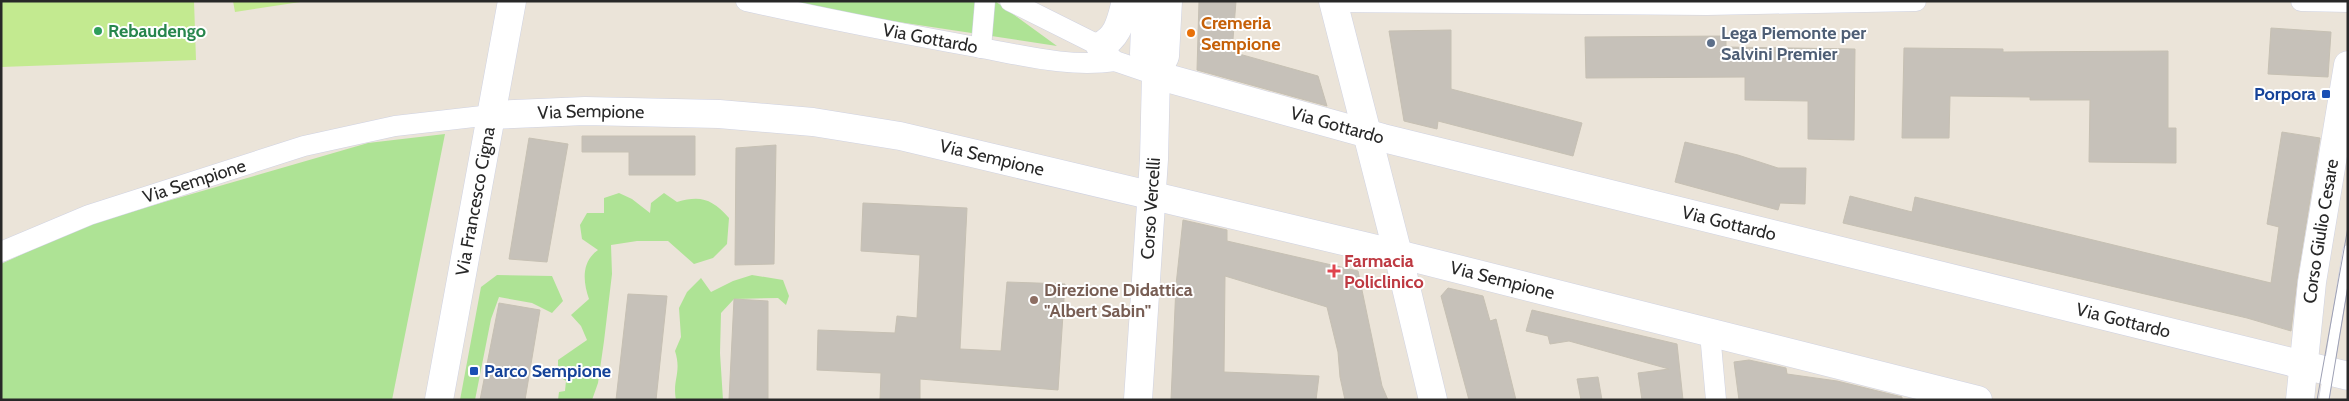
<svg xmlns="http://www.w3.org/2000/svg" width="2349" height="401" viewBox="0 0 2349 401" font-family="Cabin,sans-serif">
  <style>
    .green { fill: #aee395 }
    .pitch { fill: #c3ea90 }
    .building { fill: #c6c1b9; stroke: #c6c0b3 }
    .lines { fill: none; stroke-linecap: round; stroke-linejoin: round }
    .lane-casing { stroke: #cfd2e2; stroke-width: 11 }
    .street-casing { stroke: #cfd2e2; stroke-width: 21 }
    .secondary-casing { stroke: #cfd2e2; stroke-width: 29 }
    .lane { stroke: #fff; stroke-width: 10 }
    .street { stroke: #fff; stroke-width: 20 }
    .secondary { stroke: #fff; stroke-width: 28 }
    .tram { stroke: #9c9fb3; stroke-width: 1 }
    .leisure-dot { fill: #2e9e5b; stroke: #fff; stroke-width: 2 }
    .food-dot { fill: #e8710a; stroke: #fff; stroke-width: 2 }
    .service-dot { fill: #5c6f8a; stroke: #fff; stroke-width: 2 }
    .transit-dot { fill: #1a4fb4; stroke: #fff; stroke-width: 2 }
    .health-dot { fill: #e0444e; stroke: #fff; stroke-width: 2 }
    .education-dot { fill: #8d6e63; stroke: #fff; stroke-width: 2 }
    .labels { text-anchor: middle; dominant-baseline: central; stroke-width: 4; stroke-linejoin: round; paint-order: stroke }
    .food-label { font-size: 18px; font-weight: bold; fill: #c56008; stroke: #fff; text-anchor: start }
    .leisure-label { font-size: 18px; font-weight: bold; fill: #27864d; stroke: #fff; text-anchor: start }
    .service-label { font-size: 18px; font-weight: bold; fill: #4e5e75; stroke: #fff; text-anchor: start }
    .street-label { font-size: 18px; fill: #282828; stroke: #fff }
    .transit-label { font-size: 18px; font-weight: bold; fill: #164399; stroke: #fff; text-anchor: end }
    .health-label { font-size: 18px; font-weight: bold; fill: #be3a42; stroke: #fff; text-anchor: start }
    .education-label { font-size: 18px; font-weight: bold; fill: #785e54; stroke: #fff; text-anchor: start }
  </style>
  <rect width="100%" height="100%" fill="#ebe4d9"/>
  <path class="green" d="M793 1H995L1057 46 852 15Z
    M445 134 392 400H1V264L79 228 164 202 368 143Z
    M619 193 632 199 650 213 651 203 664 193 677 202C701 195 712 199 729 218L727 244 713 258 694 264 668 241H637L611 245 612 274 604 341 598 383 592 400H558L559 392 565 391 566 381 558 376V360L587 340 581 326 571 315 589 299C583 282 581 262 598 250L582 239 580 225 587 213H604V198Z
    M497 275 552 276 563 301 552 313 532 303 499 297 491 319 475 400H460L481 287Z
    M752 275 783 280 789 296 786 305 778 298 734 299 721 313 720 353 723 400H676C672 379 682 373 675 351L681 337 679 308 687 292 701 278 711 292 733 281Z"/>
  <path class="pitch" d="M1 1H194L196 60 1 67Z
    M233 1H307L235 12Z"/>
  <path class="building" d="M1199 1H1236L1232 52 1318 76 1327 106 1197 70Z
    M2271 28 2331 32 2328 77 2268 74Z
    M1451 30V89L1582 123 1573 156 1438 121 1437 129 1404 121 1389 31Z
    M1726 36V47L1855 49 1854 140 1808 139V101L1745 100V77L1586 78 1585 37Z
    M1904 48 2003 49V52L2168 51V128H2176V163L2089 162 2090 100H2030V97L1950 96 1949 138H1902Z
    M2282 132 2320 138 2297 280 2291 331 2247 318 1843 223 1850 196 1912 212 1915 197 2271 283 2279 227 2267 224Z
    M582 136H695V175H629V152H582Z
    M529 138 568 144 547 262 509 259Z
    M1685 142 1738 155 1778 168H1806L1805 204 1780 203 1778 210 1675 182Z
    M776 145 774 264 735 265 736 148Z
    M863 203 967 208 960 349 1001 351 1007 282 1065 284 1058 390 920 379V400H880L881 373 817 370 818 330 895 333 897 316 917 318 920 255 861 251Z
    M1183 220 1227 230V241L1358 271 1382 386 1388 400H1345L1340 377 1338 352 1327 307 1225 276 1224 372 1319 376 1316 400H1171L1176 285Z
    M1448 288 1483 296 1490 321 1496 319 1516 400H1469L1441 296Z
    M628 294 667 296 656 400H616Z
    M734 299 768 301V400H729Z
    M499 303 540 310 525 400H480Z
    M1532 310 1677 344 1683 400H1642L1638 373 1669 369 1569 341 1550 344 1548 336 1526 331Z
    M1749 360 1786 368 1787 374 1837 381 1902 397V400H1739L1734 362Z
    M1598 377 1602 400H1581L1577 379Z"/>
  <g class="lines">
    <g class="lane-casing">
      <path id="lane" d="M2324 400 2348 250"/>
    </g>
    <g class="street-casing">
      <g id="street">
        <path id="s1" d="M746 1C822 18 899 33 976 47 1022 55 1069 68 1115 61"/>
        <path d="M1010 1 1100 46 1115 61 1156 75"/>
        <path d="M2301 1 2348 2"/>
        <path d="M1333 2 1707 5 1916 1"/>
        <path d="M981 48 985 1"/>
        <path id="s2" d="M1 252 89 215 304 146 395 126 491 115"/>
        <path d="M1710 333 1716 400"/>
      </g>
    </g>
    <g class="secondary-casing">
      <g id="secondary">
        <path d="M1146 1 1144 54 1156 75"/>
        <path d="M1333 1 1398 254 1433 400"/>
        <path d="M1100 46C1119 37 1121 19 1126 1"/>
        <path id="s3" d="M1156 75 1383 138 2348 376"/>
        <path id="s4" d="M491 115 585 111 719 114 813 122 900 136 1398 254 1978 400"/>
        <path id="s5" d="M439 400 512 1"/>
        <path id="s6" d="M1138 400 1154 159 1156 75 1165 56 1168 1"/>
        <path id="s7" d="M2300 400 2312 282 2348 65"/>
      </g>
    </g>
    <use href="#lane" class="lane"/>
    <use href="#street" class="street"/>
    <use href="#secondary" class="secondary"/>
    <path class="tram" d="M2317 400 2348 227
      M2329 400 2348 286"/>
  </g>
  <circle class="leisure-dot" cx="98" cy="31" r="5"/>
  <circle class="food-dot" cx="1191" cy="33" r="5"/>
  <circle class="service-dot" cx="1711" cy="43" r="5"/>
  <g class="transit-dot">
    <rect x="2321" y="89" width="10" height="10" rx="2.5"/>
    <rect x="469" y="366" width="10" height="10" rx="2.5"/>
  </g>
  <path class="health-dot" d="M1331.5 263.5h5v5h5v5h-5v5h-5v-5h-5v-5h5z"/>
  <circle class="education-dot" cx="1034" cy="300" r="5"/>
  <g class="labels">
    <g class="food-label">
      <text x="1201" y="23">Cremeria<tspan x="1201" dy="21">Sempione</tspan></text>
    </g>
    <g class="leisure-label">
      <text x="108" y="31">Rebaudengo</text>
    </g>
    <g class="service-label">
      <text x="1721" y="33">Lega Piemonte per<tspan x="1721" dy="21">Salvini Premier</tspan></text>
    </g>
    <g class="street-label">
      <text stroke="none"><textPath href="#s1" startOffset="188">Via Gottardo</textPath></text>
      <text stroke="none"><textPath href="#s4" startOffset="100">Via Sempione</textPath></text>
      <text stroke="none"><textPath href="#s3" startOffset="188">Via Gottardo</textPath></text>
      <text stroke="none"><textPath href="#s4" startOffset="505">Via Sempione</textPath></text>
      <text stroke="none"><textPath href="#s2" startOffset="206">Via Sempione</textPath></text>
      <text stroke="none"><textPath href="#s5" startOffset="202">Via Francesco Cigna</textPath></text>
      <text stroke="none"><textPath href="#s6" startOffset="192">Corso Vercelli</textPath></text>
      <text stroke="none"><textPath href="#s3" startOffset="592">Via Gottardo</textPath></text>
      <text stroke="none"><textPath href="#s7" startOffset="170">Corso Giulio Cesare</textPath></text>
      <text stroke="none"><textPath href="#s4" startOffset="1030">Via Sempione</textPath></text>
      <text stroke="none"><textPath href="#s3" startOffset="998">Via Gottardo</textPath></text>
    </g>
    <g class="transit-label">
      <text x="2316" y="94">Porpora</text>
      <text x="484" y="371" text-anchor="start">Parco Sempione</text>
    </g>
    <g class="health-label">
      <text x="1344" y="261">Farmacia<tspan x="1344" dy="21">Policlinico</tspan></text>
    </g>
    <g class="education-label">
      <text x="1044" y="290">Direzione Didattica<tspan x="1044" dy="21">"Albert Sabin"</tspan></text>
    </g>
  </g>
  <rect width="2349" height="401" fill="none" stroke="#282828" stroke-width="5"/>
</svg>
